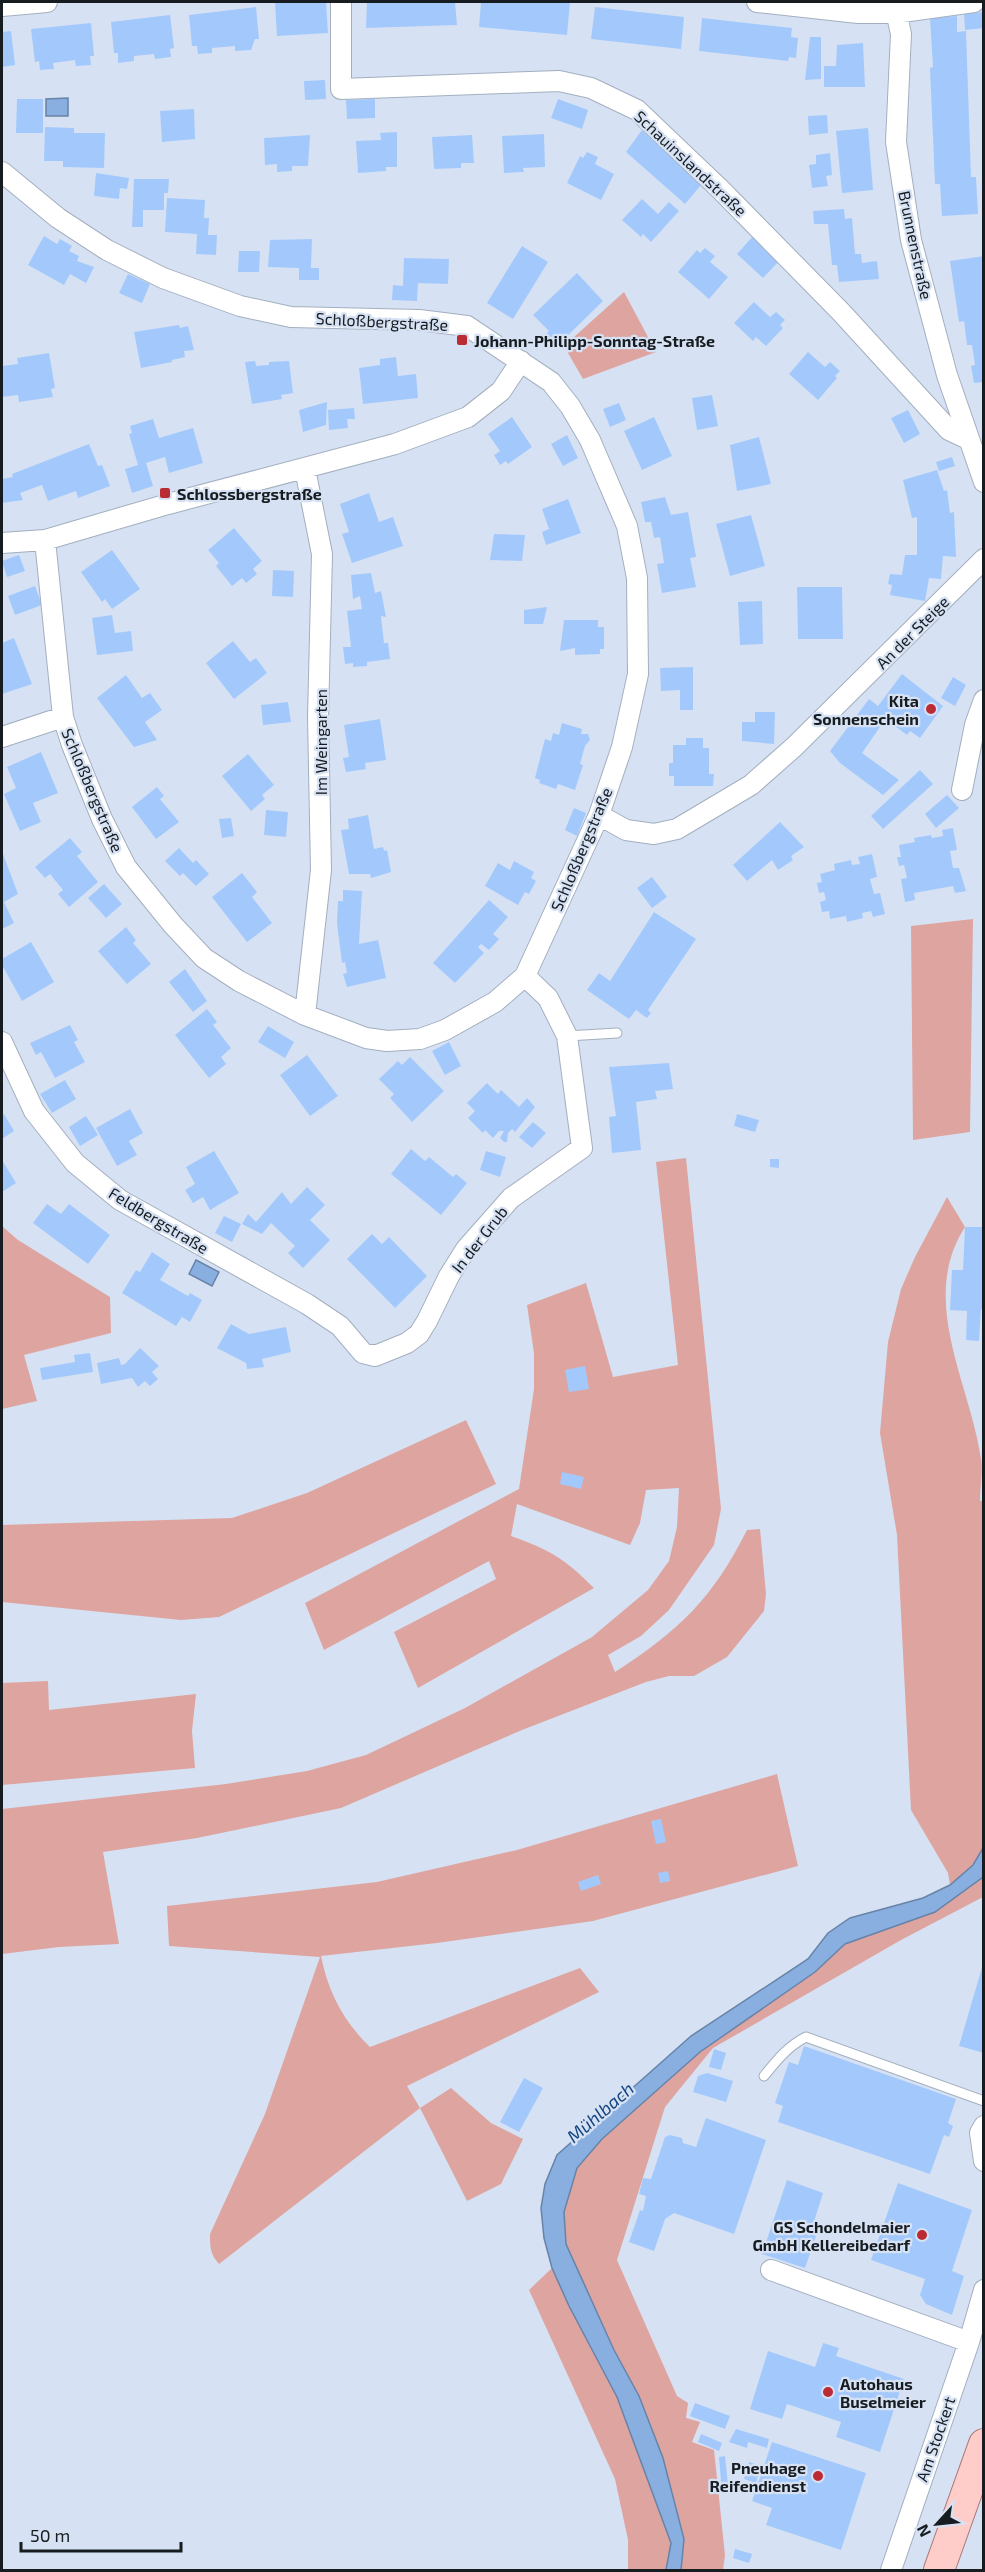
<svg xmlns="http://www.w3.org/2000/svg" width="985" height="2572" viewBox="0 0 985 2572" font-family="'Exo 2',sans-serif">
  <style>
    .green { fill: #dea4a0 }
    .water { fill: #89afe1; stroke: #6783a7; stroke-width: 1.5 }
    .building { fill: #a3c9fc }
    .lines { fill: none; stroke-linecap: round; stroke-linejoin: round }
    .lane-casing { stroke: #a3afbf; stroke-width: 11 }
    .street-casing { stroke: #a3afbf; stroke-width: 22 }
    .primary-casing { stroke: #ac7978; stroke-width: 32 }
    .lane { stroke: #fff; stroke-width: 9 }
    .street { stroke: #fff; stroke-width: 20 }
    .primary { stroke: #fecdca; stroke-width: 30 }
    .poi-dot { fill: #bb2b34; stroke: #d6e2f3; stroke-width: 2 }
    .labels { text-anchor: middle; dominant-baseline: central; stroke-width: 4.5; stroke-linejoin: round; paint-order: stroke }
    .street-label { font-size: 16px; fill: #171c21; stroke: #d6e2f3 }
    .poi-label { font-size: 16px; font-weight: bold; fill: #171c21; stroke: #d6e2f3; text-anchor: start }
    .water-label { font-size: 18px; font-style: italic; fill: #134581; stroke: #d6e2f3 }
  </style>
  <rect width="100%" height="100%" fill="#d6e2f3"/>
  <path class="green" d="M624 292 656 352 583 379 564 346Z
    M973 919 970 1132 913 1140 911 926Z
    M686 1158 721 1509 714 1545 669 1610 641 1636 608 1655 615 1672C680 1630 712 1599 747 1530L760 1529 766 1594 764 1611 727 1657 694 1676H669L646 1682 522 1730 341 1808 197 1838 103 1852 119 1944 59 1947 2 1954V1809L226 1784 307 1771 366 1755 465 1708 592 1637 648 1590 669 1561 677 1527 679 1488 646 1490 640 1523 630 1545 517 1504 511 1536C550 1550 564 1558 594 1588L418 1688 394 1632 496 1579 489 1561 324 1650 305 1603 519 1489 534 1389V1353L527 1305 586 1283 613 1377 678 1365 656 1162Z
    M947 1197 965 1227C918 1300 970 1383 981 1459 983 1472 980 1487 980 1501H984L983 1848 973 1865 950 1885 948 1873 911 1810 897 1535 880 1433 888 1342 901 1289 915 1257Z
    M2 1226 18 1240 110 1297 111 1333 24 1355 37 1401 2 1409Z
    M466 1420 496 1484 219 1617 181 1620 2 1602V1525L232 1518 307 1493Z
    M48 1681 49 1710 196 1694 192 1731 195 1768 2 1785V1683Z
    M777 1774 798 1866 593 1921 437 1943 321 1956C328 1992 344 2022 370 2047L580 1968 599 1992 407 2086 420 2108 451 2088 491 2123 523 2139 501 2184 467 2201 420 2108 219 2264C210 2254 210 2247 210 2234L265 2114 320 1957 169 1946 167 1906 377 1882 517 1850Z
    M983 1877V1897L901 1940 713 2048 665 2107 617 2260 677 2396 688 2403 686 2418 700 2422 692 2442 714 2450 725 2555 723 2570H681L684 2539 639 2396 614 2350 566 2244 564 2212 577 2168 602 2139 700 2052 815 1972 845 1944 935 1912Z
    M552 2268 569 2306 617 2397 671 2543 666 2570H628V2540L615 2479 529 2290Z"/>
  <path class="water" d="M68 98V116H46V99Z
    M196 1260 219 1272 212 1286 189 1274Z
    M983 1848V1877L935 1912 845 1944 815 1972 700 2052 602 2139 577 2168 564 2212 566 2244 614 2350 639 2396 663 2458 684 2539 681 2570H666L671 2543 617 2397 569 2306 552 2268 544 2238 541 2208 545 2184 557 2155 691 2036 808 1959 828 1933 850 1918 923 1898 950 1885 973 1865Z"/>
  <path class="building" d="M275 2H326L328 33 277 36Z
    M367 2H455L457 25 366 28Z
    M481 2H570L567 35 479 27Z
    M256 7 259 39H255L251 50 235 51V46L212 48V53L198 54 197 46H192L189 15Z
    M595 7 684 17 681 49 591 39Z
    M984 12V28L965 30 964 14Z
    M170 15 174 48 170 49 171 57 155 59 154 54 134 56V61L118 63V53H114L111 22Z
    M957 16V32L966 31 971 177H976L978 214 942 216 940 184H935L930 68 933 67 930 18Z
    M702 18 792 28 791 37 798 38 796 58 789 57 788 61 699 51Z
    M91 23 94 56H90L91 65 76 66 75 60 53 63 54 69 40 70 39 61 35 62 31 29Z
    M11 31 15 65 2 67V32Z
    M810 37H821V79L805 80Z
    M863 43 865 87H824V66H836L837 45Z
    M325 80 326 99 305 100 304 81Z
    M17 99H43V133H16Z
    M375 99V118L347 119 346 100Z
    M558 99 588 110 582 129 551 118Z
    M194 109 195 139 162 142 160 111Z
    M827 115 828 133 809 135 808 116Z
    M45 127 74 128V133H105L104 168 63 167V161H44Z
    M868 128 873 190 842 193 836 131Z
    M642 130 701 185 685 204 626 152Z
    M397 132V167H386V171L358 173 356 141 381 140 380 133Z
    M544 134 545 167 523 168 524 172 504 173 502 136Z
    M310 135 308 166H292V171L277 172V164L265 165 264 138Z
    M472 135 474 163H461V168L434 169 432 137Z
    M587 152 598 157 595 164 614 174 601 200 567 183 580 156 583 158Z
    M830 153 832 175 826 176 828 186 812 188 809 165 816 164V155Z
    M96 173 129 178 127 189 120 188 119 199 94 196Z
    M134 179H169L168 193H164V210H143V227H132Z
    M167 198 205 200 204 218H209L208 235H217L216 255 196 254 197 234 165 232Z
    M642 199 658 214 669 202 679 211 651 242 643 234 641 237 622 220Z
    M844 209 845 219 852 218 855 254H861L862 263 877 261 879 279 839 282 837 265H832L828 224H814L813 211Z
    M754 235 781 259 763 278 737 254Z
    M44 236 57 244 60 239 72 246 69 251 79 256 77 261 94 267 86 283 70 274 64 285 28 265Z
    M312 239 311 268H319V280H299V268L268 267 270 240Z
    M522 246 548 262 513 319 487 303Z
    M705 248 715 256 710 262 728 277 709 299 678 272 697 250 700 253Z
    M239 251H260L259 272H238Z
    M984 256V382L974 383 971 366 975 365 972 345H967L964 321 959 322 950 261Z
    M404 258 449 259 448 284 418 283 417 301 392 300 393 285 403 286Z
    M577 273 603 301 554 349 543 337 549 331 533 315Z
    M128 274 150 284 142 303 119 293Z
    M754 302 770 317 776 312 785 320 780 325 783 328 766 346 756 337 753 341 734 323Z
    M179 325 180 328 188 326 194 350 184 351 185 357 172 360V362L141 368 134 332Z
    M808 352 825 367 830 362 840 371 835 376 837 378 818 400 789 374Z
    M49 353 55 388 51 389 53 397 19 402 18 395 2 397V366L18 364 17 358Z
    M396 357 398 376 416 374 418 398 363 404 359 368 380 365V359Z
    M255 361 256 366 269 365V362L289 361 293 393 281 395 282 399 252 404 245 362Z
    M712 395 718 426 697 430 692 398Z
    M327 402 326 425 303 432 299 410Z
    M619 403 626 420 610 427 603 409Z
    M354 408 355 419H347L348 428 329 430 328 410Z
    M908 410 920 434 904 443 891 418Z
    M512 417 532 447 508 464 506 461 500 465 494 455 500 451 488 434Z
    M654 417 672 456 642 470 624 431Z
    M153 419 159 438 193 428 203 463 169 473 165 457 146 463 153 486 132 493 125 469 138 465 129 434 132 433 130 426Z
    M567 435 578 458 563 466 551 444Z
    M759 437 771 484 737 491 730 445Z
    M89 444 98 466 102 465 110 486 78 498 76 491 48 501 42 485 20 493 23 500 2 503V479L13 477 12 474Z
    M952 457 955 466 939 471 936 462Z
    M937 470 944 491 947 490 950 513 954 512 956 557 943 556 941 579 929 578 925 601 890 595 892 585 888 584 890 574 902 575 905 555H917V517L912 518 903 480Z
    M369 493 379 522 393 517 403 546 352 563 342 534 349 532 340 504Z
    M665 497 671 515 688 512 696 557 690 558 696 587 662 593 657 564 664 563 660 537 654 538 651 522H645L641 502Z
    M568 499 581 533 546 545 542 532 549 529 542 509Z
    M751 515 765 566 730 576 716 524Z
    M234 528 262 561 253 569 257 574 246 583 242 578 232 586 216 566 219 563 208 550Z
    M494 534 525 535 522 561 490 560Z
    M112 550 140 589 112 609 105 599 102 602 81 572Z
    M19 555 25 571 7 577 2 561Z
    M273 570 294 571 293 597 272 596Z
    M371 573 375 593 381 591 386 617 381 616 384 643H388L390 659 367 662V666L353 667V663L345 664 343 647H351L347 611 362 609 360 596 353 599 351 575Z
    M35 586 42 605 15 615 8 596Z
    M797 587H842L843 639H798Z
    M762 601 763 644 740 645 738 602Z
    M547 607 543 624H524V610Z
    M112 615 115 633 131 631 133 651 97 655 92 618Z
    M564 620H598V627H604V649H600V654L575 655V648L560 651Z
    M14 638 32 684 2 694V643Z
    M233 641 250 662 256 658 267 673 234 699 206 663Z
    M693 667V710H680V690L661 691 660 668Z
    M902 674 943 706 920 738 910 731 907 735 895 726 898 721 889 714 862 753 899 780 883 795 840 763 830 751 869 699 878 706Z
    M126 675 142 698 150 693 162 710 145 722 157 740 134 747 97 698Z
    M953 677 966 685 955 706 941 698Z
    M288 702 291 722 263 725 261 705Z
    M755 712H775L774 744 742 741V722H755Z
    M380 719 386 760 365 763 366 769 346 772 343 758 349 757 344 725Z
    M562 723 582 729 581 734H588L590 740 585 746 580 764 583 765 575 790 558 784 556 789 539 783 540 780 535 778 545 739 551 741 553 733 559 735Z
    M686 738H703V748H709V774H714L713 786H674V776H669V763H673V745H686Z
    M41 752 58 793 33 803 41 822 20 831 4 794 16 788 7 767Z
    M248 754 274 785 262 795 265 799 251 811 222 776Z
    M920 770 933 784 883 829 871 816Z
    M157 787 164 796 160 799 179 822 156 839 132 807Z
    M947 795 959 808 936 828 925 814Z
    M574 808 586 813 577 836 565 830Z
    M266 810 288 812 286 837 264 835Z
    M368 815 374 849 383 847 384 851 387 850 391 872 371 878 370 874H349L341 830 349 829 348 819Z
    M231 818 234 836 222 838 219 819Z
    M780 822 804 847 791 856 793 860 778 870 772 860 747 881 733 865Z
    M953 828 957 850 950 851 953 868H959L966 891 955 893 953 886 914 893 915 900 905 902 901 879 907 878 904 865 899 866 897 857H901L899 845 915 842 914 838 931 835 932 838 943 836 942 830Z
    M70 838 82 852 77 856 98 882 69 907 58 894 63 890 50 874 45 878 35 867Z
    M179 848 193 863 196 860 209 874 196 886 183 873 180 876 165 861Z
    M3 854 18 894 4 902 14 923 2 929V855Z
    M872 854 877 877 870 879 874 894 880 893 885 914 873 917 871 911 862 913 863 918 847 922 846 916 830 919 829 911 822 912 820 902 826 900 824 892 819 893 817 883 822 882 820 874 835 870 834 864 851 860 852 865 860 864 858 857Z
    M514 861 534 872 531 878 536 881 529 894 525 892 518 905 485 886 498 863 510 870Z
    M242 873 257 892 252 897 272 923 247 942 212 897Z
    M652 877 667 897 652 908 637 888Z
    M104 884 122 904 106 918 88 898Z
    M343 890 362 891 359 944 378 940 386 978 347 987 343 974 347 973 345 962 342 963 337 923 338 901H343Z
    M489 900 508 917 493 934 499 939 489 950 481 944 478 947 484 953 455 983 433 963Z
    M654 912 696 939 648 1010 651 1013 647 1018 636 1010 629 1019 587 990 599 973 610 981Z
    M126 927 136 940 133 943 151 964 127 984 98 951Z
    M31 942 54 982 22 1001 2 965V959Z
    M185 969 207 1001 193 1012 169 982Z
    M207 1009 217 1022 213 1025 231 1048 221 1057 226 1064 209 1078 175 1035Z
    M70 1025 78 1040 74 1042 85 1062 55 1078 41 1052 36 1055 30 1043Z
    M268 1026 294 1042 285 1058 258 1042Z
    M449 1042 461 1066 445 1075 432 1051Z
    M307 1055 338 1096 310 1116 280 1075Z
    M410 1057 444 1091 412 1122 390 1098 394 1094 379 1079 398 1061 402 1065Z
    M669 1063 673 1089 655 1091 657 1099 636 1102 641 1150 612 1153 609 1117 616 1116 609 1067Z
    M65 1080 76 1099 52 1113 40 1094Z
    M487 1083 498 1094 501 1090 519 1107 527 1098 535 1107 515 1132 512 1129 508 1133 507 1142H504L500 1138 504 1131H499L493 1138 485 1130 483 1133 468 1118 475 1111 467 1103Z
    M130 1109 143 1133 129 1141 137 1155 117 1166 96 1128Z
    M4 1114 14 1131 2 1139V1115Z
    M737 1114 759 1120 755 1132 734 1126Z
    M86 1116 98 1135 80 1146 69 1127Z
    M533 1122 546 1133 532 1148 519 1137Z
    M411 1149 425 1161 429 1157 453 1177 456 1174 467 1183 441 1215 391 1174Z
    M214 1151 239 1193 210 1210 203 1197 193 1203 185 1190 195 1184 186 1167Z
    M486 1151 506 1157 500 1177 480 1170Z
    M770 1159H779V1168L770 1167Z
    M2 1160 16 1183 2 1192Z
    M307 1187 325 1205 310 1220 330 1240 303 1268 288 1253 295 1246 271 1223 262 1234 242 1224 248 1214 256 1222 282 1192 291 1204Z
    M47 1204 61 1214 69 1204 110 1235 88 1264 33 1223Z
    M224 1216 241 1224 232 1242 215 1233Z
    M965 1227H984V1309H981L979 1341 966 1340 967 1311 950 1310 952 1270H963Z
    M372 1234 382 1244 389 1237 427 1276 395 1308 347 1259Z
    M152 1252 170 1264 160 1280 188 1296 190 1293 202 1300 190 1322 182 1317 176 1326 122 1293 136 1270 140 1272Z
    M231 1324 249 1334 286 1327 291 1352 262 1359 264 1367 247 1369 246 1363 217 1348Z
    M140 1348 159 1366 152 1372 158 1379 150 1386 145 1381 138 1387 132 1378 101 1384 97 1363 119 1358 121 1365 125 1364Z
    M90 1353 93 1372 42 1380 40 1368 75 1362 74 1355Z
    M585 1366 589 1389 569 1392 565 1370Z
    M562 1472 584 1477 581 1489 560 1484Z
    M661 1819 666 1842 656 1844 651 1821Z
    M668 1871 670 1881 660 1883 658 1873Z
    M598 1875 601 1884 581 1891 578 1882Z
    M983 1964H984V2053L959 2046Z
    M804 2046 956 2099 948 2123 953 2126 949 2137 944 2135 930 2174 778 2122 783 2106 775 2103 789 2062 798 2065Z
    M714 2049 726 2053 721 2070 709 2067Z
    M707 2073 733 2081 726 2102 693 2092 698 2076Z
    M524 2078 543 2088 519 2132 500 2122Z
    M706 2118 766 2140 734 2234 674 2213 665 2219 654 2251 629 2242 640 2210 643 2211 646 2196 639 2194 643 2178 651 2179 665 2137 670 2135 682 2138 683 2143 696 2147Z
    M787 2180 823 2193 810 2234 816 2236 805 2268 762 2254Z
    M898 2183 972 2210 952 2271 964 2276 952 2315 926 2304 920 2295 925 2279 871 2260Z
    M823 2343 839 2348 836 2356 904 2379 880 2452 836 2437 841 2422 787 2404 782 2419 750 2409 768 2351 815 2367Z
    M695 2403 730 2416 725 2429 690 2416Z
    M736 2429 769 2439 767 2448 748 2442 747 2448 729 2442Z
    M701 2434 722 2443 719 2451 698 2442Z
    M772 2442 866 2473 841 2550 766 2525 772 2508 752 2501Z
    M725 2456 729 2494H722L719 2457Z
    M749 2462 761 2466 756 2483 744 2479Z
    M735 2549 752 2554 749 2563 733 2558Z"/>
  <g class="lines">
    <g class="lane-casing">
      <path id="lane" d="M567 1036 617 1033
        M764 2076C777 2060 788 2046 806 2037L984 2101"/>
    </g>
    <g class="street-casing">
      <path id="street" d="M341 2V89L559 81 591 88 637 110 721 190 841 312 949 430 968 439
        M757 2 858 13H895L974 2
        M894 2 901 34 896 142 911 240 947 375 984 482
        M2 6 47 2
        M2 172 58 218 107 250 163 278 240 306 291 317 419 320 467 326 551 382 570 406 590 440 627 526 637 578 638 674 622 747 599 815 525 976 495 1002 445 1030 420 1039 387 1041 366 1038 305 1015 239 981 204 958 173 925 126 867 102 819 72 745 63 717 45 540
        M2 543 45 540 168 504 395 444 468 417 501 391 521 361
        M2 737 63 717
        M962 790 975 725 984 700
        M599 815 626 830 654 834 677 829 751 785 794 747 984 559
        M305 1015 321 870 318 717 322 554 305 469
        M2 1042 34 1111 75 1163 120 1200 307 1304 340 1326 363 1353 375 1356 407 1343 419 1334 427 1321 449 1276 466 1249 511 1198 582 1148 567 1036 548 998 525 976
        M984 2126 980 2133 984 2161
        M771 2270 969 2342
        M891 2570 969 2342 984 2290"/>
    </g>
    <g class="primary-casing">
      <path id="primary" d="M939 2570 984 2444"/>
    </g>
    <use href="#lane" class="lane"/>
    <use href="#street" class="street"/>
    <use href="#primary" class="primary"/>
  </g>
  <g class="poi-dot">
    <rect x="456" y="334" width="12" height="12" rx="3"/>
    <rect x="159" y="487" width="12" height="12" rx="3"/>
    <circle cx="931" cy="709" r="6"/>
    <circle cx="922" cy="2235" r="6"/>
    <circle cx="828" cy="2392" r="6"/>
    <circle cx="818" cy="2476" r="6"/>
  </g>
  <g class="labels">
    <g class="street-label">
      <text transform="translate(691 163) rotate(43)">Schauinslandstraße</text>
      <text transform="translate(916 245) rotate(78)">Brunnenstraße</text>
      <text transform="translate(382 321) rotate(3)">Schloßbergstraße</text>
      <text transform="translate(912 632) rotate(-45)">An der Steige</text>
      <text transform="translate(320 742) rotate(-90)">Im Weingarten</text>
      <text transform="translate(93 790) rotate(67)">Schloßbergstraße</text>
      <text transform="translate(581 849) rotate(-67)">Schloßbergstraße</text>
      <text transform="translate(159 1220) rotate(31)">Feldbergstraße</text>
      <text transform="translate(479 1239) rotate(-52)">In der Grub</text>
      <text transform="translate(935 2439) rotate(-71)">Am Stockert</text>
    </g>
    <g class="poi-label">
      <text x="474" y="340">Johann-Philipp-Sonntag-Straße</text>
      <text x="177" y="493">Schlossbergstraße</text>
      <text x="919" y="700" text-anchor="end">Kita<tspan x="919" dy="18">Sonnenschein</tspan></text>
      <text x="910" y="2226" text-anchor="end">GS Schondelmaier<tspan x="910" dy="18">GmbH Kellereibedarf</tspan></text>
      <text x="840" y="2383">Autohaus<tspan x="840" dy="18">Buselmeier</tspan></text>
      <text x="806" y="2467" text-anchor="end">Pneuhage<tspan x="806" dy="18">Reifendienst</tspan></text>
    </g>
    <g class="water-label">
      <text transform="translate(600 2112) rotate(-41)">Mühlbach</text>
    </g>
  </g>
  <rect width="985" height="2572" fill="none" stroke="#171c21" stroke-width="6"/>
  <g transform="translate(937 2524) rotate(243)" stroke="#d6e2f3" stroke-width="4.5" paint-order="stroke">
  <path d="M0-4.5L10 22L0 15L-10 22Z" fill="#171c21"/>
  <text y="-9" font-size="16" font-weight="bold" text-anchor="middle" fill="#171c21">N</text>
  </g>
  <path d="M21 2542v9h160v-9" fill="none" stroke="#171c21" stroke-width="3"/>
  <text x="30" y="2542" font-size="18" fill="#171c21" stroke="#d6e2f3" stroke-width="4.5" paint-order="stroke">50 m</text>
</svg>
